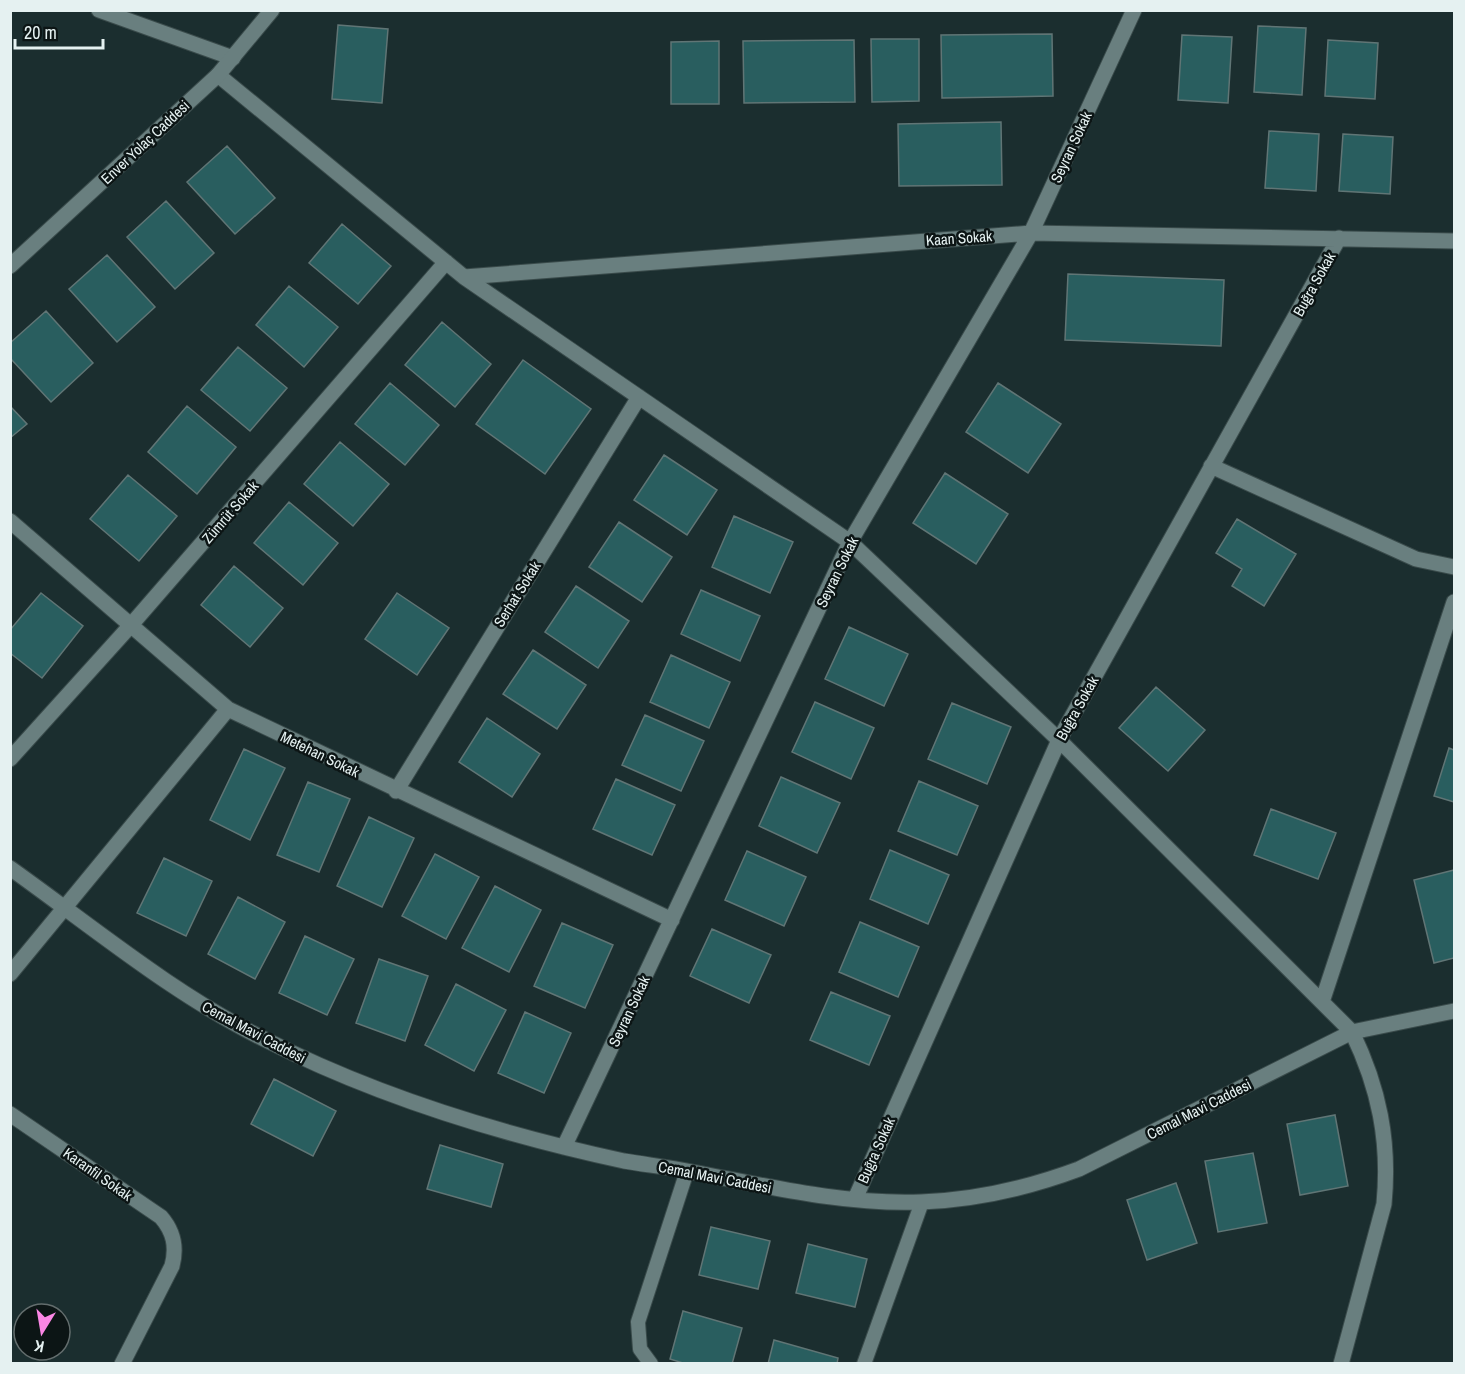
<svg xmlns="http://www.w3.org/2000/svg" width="1465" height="1374" viewBox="0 0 1465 1374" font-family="'Archivo Narrow',sans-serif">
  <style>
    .building { fill: #295e5f; stroke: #607575; stroke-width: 1.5 }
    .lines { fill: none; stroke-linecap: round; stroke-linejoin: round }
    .service-casing { stroke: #3a4b4b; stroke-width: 16 }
    .minor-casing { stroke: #3a4b4b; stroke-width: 17 }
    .tertiary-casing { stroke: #3a4b4b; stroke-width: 17 }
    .service { stroke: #697f7f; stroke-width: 14 }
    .minor { stroke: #697f7f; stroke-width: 15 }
    .tertiary { stroke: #697f7f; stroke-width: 15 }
    .labels { text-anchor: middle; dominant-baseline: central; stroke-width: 5; stroke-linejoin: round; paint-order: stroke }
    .street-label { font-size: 15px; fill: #e5f1f1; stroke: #0c1515 }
  </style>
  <rect width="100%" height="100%" fill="#1b2e2f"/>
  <path class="building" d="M338 25 388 29 382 103 332 99Z
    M1258 26 1306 28 1302 95 1254 92Z
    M1052 34 1053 96 942 98 941 35Z
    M1182 35 1232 37 1228 103 1178 100Z
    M871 39H919V101L872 102Z
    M854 40 855 102 744 103 743 41Z
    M1328 40 1378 43 1375 99 1325 96Z
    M719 41V104H671V42Z
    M1001 122 1002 185 899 186 898 124Z
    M1269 131 1319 134 1316 191 1265 188Z
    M1343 134 1393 137 1390 194 1339 191Z
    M227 146 275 198 235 234 187 182Z
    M166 201 214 253 175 289 127 237Z
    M342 224 391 266 358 304 309 263Z
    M107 255 155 307 117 342 69 289Z
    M1068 274 1224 280 1221 346 1065 340Z
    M289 286 338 327 304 367 256 325Z
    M46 311 93 363 51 402 10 358V343Z
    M442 322 491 364 455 407 405 365Z
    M238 347 287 388 250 431 201 390Z
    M523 360 591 409 545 474 476 424Z
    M390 383 439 425 405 465 355 424Z
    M998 383 1061 424 1028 473 966 432Z
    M10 406 27 424 10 438Z
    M187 406 236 447 197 494 148 452Z
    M340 442 389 484 353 526 304 484Z
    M664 455 717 490 687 535 634 500Z
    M945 473 1008 514 976 564 913 523Z
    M128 475 177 516 139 561 90 519Z
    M289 502 338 543 303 585 254 543Z
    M734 516 793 542 770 593 712 567Z
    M1237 519 1296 554 1264 606 1232 586 1242 569 1216 553Z
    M619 522 672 557 642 602 589 567Z
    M234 566 283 608 250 647 201 605Z
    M576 586 629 621 598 668 545 632Z
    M701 590 760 616 740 661 681 634Z
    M41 593 83 626 42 678 10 653V630Z
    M397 593 449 628 417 675 365 639Z
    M849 627 908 654 884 706 825 679Z
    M533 650 586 685 557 729 503 694Z
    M671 655 730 682 709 728 650 702Z
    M1156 687 1205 730 1168 771 1119 728Z
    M815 702 874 728 851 779 792 752Z
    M952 703 1011 727 987 784 928 759Z
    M645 715 704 741 681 791 622 765Z
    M487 718 540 754 512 797 459 762Z
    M1449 748 1454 750V802L1434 796Z
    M244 749 285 768 250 840 210 820Z
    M781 777 840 803 817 853 759 826Z
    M616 779 675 805 652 855 593 829Z
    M919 781 978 806 957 855 898 831Z
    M308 782 350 799 319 872 277 855Z
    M1271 809 1336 833 1318 879 1254 855Z
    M369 817 414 838 382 907 337 886Z
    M890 850 949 875 928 924 870 899Z
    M747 851 806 877 784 926 725 900Z
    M435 854 479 877 446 939 402 916Z
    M164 858 212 881 186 936 137 913Z
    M1454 870V958L1434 963 1414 880Z
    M495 886 541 910 509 972 462 948Z
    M238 897 285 922 255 979 208 954Z
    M860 922 919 947 898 997 839 972Z
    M562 923 613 945 585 1008 534 986Z
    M712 929 771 955 749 1003 690 976Z
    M305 936 354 959 327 1015 279 993Z
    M379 959 428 976 405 1041 356 1023Z
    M456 984 506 1010 474 1071 425 1045Z
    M831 992 890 1016 869 1065 810 1040Z
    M525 1012 571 1033 544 1093 498 1073Z
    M274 1079 336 1111 313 1156 251 1124Z
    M1335 1115 1348 1186 1300 1195 1287 1124Z
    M440 1145 503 1164 491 1207 427 1189Z
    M1253 1153 1267 1223 1218 1232 1205 1161Z
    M1176 1183 1197 1243 1147 1260 1127 1200Z
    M711 1227 770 1241 758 1289 699 1275Z
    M808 1244 867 1259 855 1307 796 1293Z
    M683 1311 742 1328 732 1364H686L670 1359Z
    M774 1340 838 1358 837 1364H768Z"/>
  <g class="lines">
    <g class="service-casing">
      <path id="service" d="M651 1364 640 1349 638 1322 687 1171
        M864 1364 922 1202"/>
    </g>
    <g class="minor-casing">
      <path id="minor" d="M99 10 233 58
        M218 75 464 277 850 542 1059 740 1352 1032C1379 1088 1390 1141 1384 1204L1341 1364
        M464 277 1031 233 1454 241
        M1211 466 1416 559 1454 567
        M10 521 228 709 672 920
        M10 759 131 625 446 262
        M396 791 639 397
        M10 868C93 927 173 994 264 1039 378 1097 499 1134 624 1161 647 1165 670 1167 692 1172 767 1186 845 1205 921 1202 975 1200 1028 1188 1079 1169L1352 1032 1454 1011
        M10 974 228 709
        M1322 1002 1454 602
        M10 1114 161 1217C174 1232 177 1247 172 1266L122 1364
        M564 1147 850 542 1031 233 1134 10
        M855 1199 1059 740 1339 238"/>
    </g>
    <g class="tertiary-casing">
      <path id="tertiary" d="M10 266 218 75 272 10"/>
    </g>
    <use href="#service" class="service"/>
    <use href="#minor" class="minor"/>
    <use href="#tertiary" class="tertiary"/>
  </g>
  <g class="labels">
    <g class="street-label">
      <text transform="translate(145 142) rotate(-43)">Enver Yolaç Caddesi</text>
      <text transform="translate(1071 147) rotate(-65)">Seyran Sokak</text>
      <text transform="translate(959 238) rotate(-4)">Kaan Sokak</text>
      <text transform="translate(1314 284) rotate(-61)">Buğra Sokak</text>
      <text transform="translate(230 512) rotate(-49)">Zümrüt Sokak</text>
      <text transform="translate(837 572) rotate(-64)">Seyran Sokak</text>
      <text transform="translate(517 594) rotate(-58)">Serhat Sokak</text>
      <text transform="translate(1077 708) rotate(-61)">Buğra Sokak</text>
      <text transform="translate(320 754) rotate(26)">Metehan Sokak</text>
      <text transform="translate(629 1011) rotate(-65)">Seyran Sokak</text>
      <text transform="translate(254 1032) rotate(28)">Cemal Mavi Caddesi</text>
      <text transform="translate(1199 1109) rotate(-27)">Cemal Mavi Caddesi</text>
      <text transform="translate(876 1150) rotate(-66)">Buğra Sokak</text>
      <text transform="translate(98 1174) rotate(35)">Karanfil Sokak</text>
      <text transform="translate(715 1177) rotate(11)">Cemal Mavi Caddesi</text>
    </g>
  </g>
  <rect width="1465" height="1374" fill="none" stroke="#e5f1f1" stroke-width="24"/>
  <g transform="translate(42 1332) rotate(191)"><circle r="28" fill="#0c1515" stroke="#636d6d" stroke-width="1.5"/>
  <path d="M0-4.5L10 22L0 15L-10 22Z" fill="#fb87e5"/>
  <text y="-9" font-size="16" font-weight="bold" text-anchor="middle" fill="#e5f1f1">K</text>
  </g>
  <path d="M15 39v9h88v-9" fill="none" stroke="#e5f1f1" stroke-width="3"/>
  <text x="24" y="39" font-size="18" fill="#e5f1f1" stroke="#0c1515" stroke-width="4.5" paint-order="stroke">20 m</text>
</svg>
